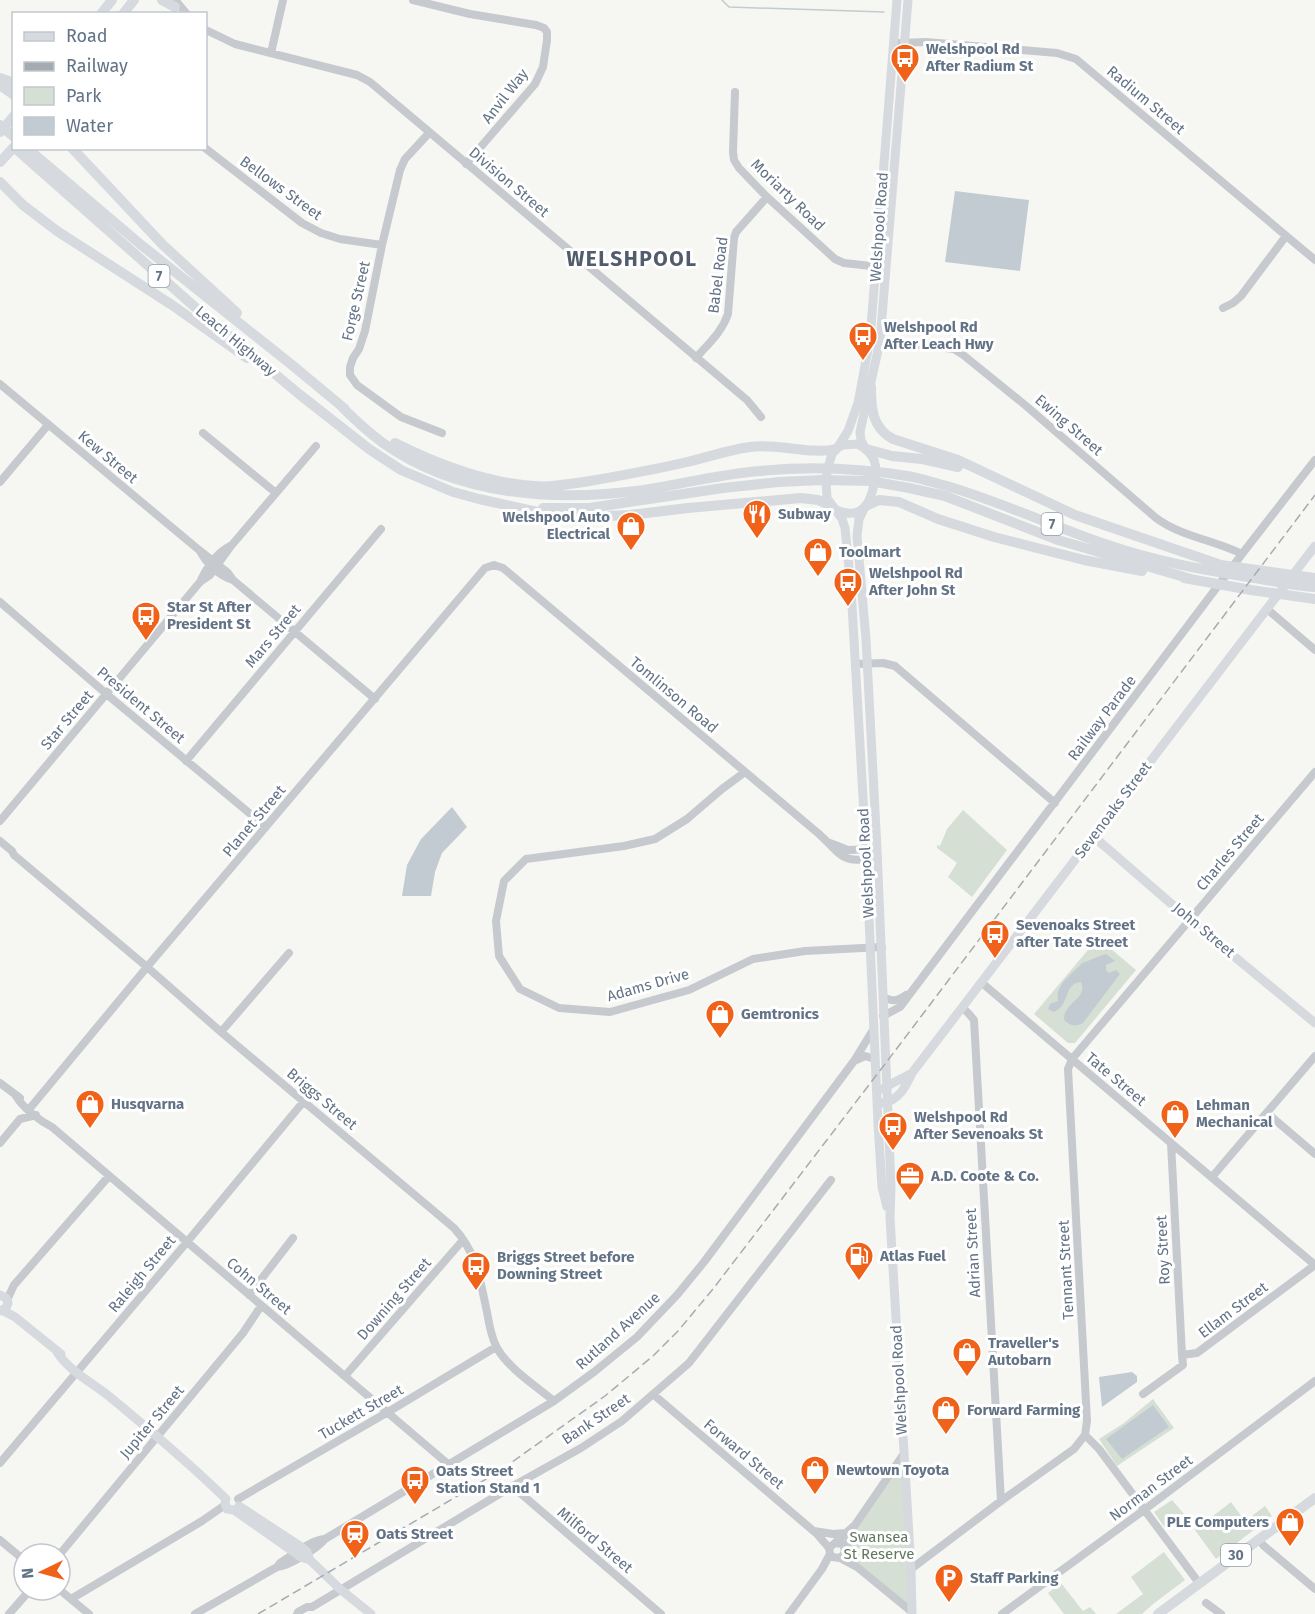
<svg xmlns="http://www.w3.org/2000/svg" width="1315" height="1614" viewBox="0 0 1315 1614" font-family="'Fira Sans',sans-serif">
  <style>
    .green { fill: #d6dfd4 }
    .water { fill: #c2cbd1 }
    .lines { fill: none; stroke-linecap: round; stroke-linejoin: round }
    .stream { stroke: #c2cbd1; stroke-width: 1.5 }
    .minor { stroke: #c6c9cd; stroke-width: 8 }
    .major { stroke: #d6dadf; stroke-width: 9 }
    .highway { stroke: #d6dadf; stroke-width: 10 }
    .rail { stroke: #a6abb2; stroke-width: 1.5; stroke-dasharray: 9 4.5; stroke-linecap: butt }
    .labels { text-anchor: middle; dominant-baseline: central; stroke-width: 6; stroke-linejoin: round; paint-order: stroke }
    .shield { fill: #fff; stroke: #929daa; stroke-width: 1.5 }
    .shield-label { font-size: 14px; font-weight: bold; fill: #637386 }
    .poi-label { font-size: 15px; font-weight: bold; fill: #637386; stroke: #fff; text-anchor: start }
    .street-label { font-size: 15px; fill: #637386; stroke: #fff }
    .park-label { font-size: 15px; fill: #61785f; stroke: #fff }
    .district-label { font-size: 21px; font-weight: bold; letter-spacing: 1.5px; fill: #525d6b; stroke: #fff }
  </style>
  <rect width="100%" height="100%" fill="#f6f7f3"/>
  <path class="green" d="M963 810 1007 850 972 897 948 877 957 863 937 848V845L940 846 947 829Z
    M1098 938 1136 970 1075 1043H1068L1034 1014Z
    M1153 1399 1174 1428 1117 1466 1099 1439 1124 1423Z
    M903 1455 912 1610 857 1566 845 1551 856 1523Z
    M1172 1500 1184 1514 1165 1528 1154 1512Z
    M1231 1502 1245 1521 1265 1506 1272 1516 1216 1559 1195 1530Z
    M1164 1552 1185 1580 1153 1604 1142 1614H1116L1143 1594 1131 1577Z
    M1061 1583 1083 1611 1090 1607 1096 1614H1064L1048 1593Z"/>
  <path class="water" d="M955 191 1029 200 1020 271 945 262Z
    M452 807 467 827 442 853 435 872 431 896H402L407 865 421 839Z
    M1106 954 1115 961 1106 965V970L1109 973 1116 970 1120 974 1083 1023C1076 1027 1070 1026 1064 1020 1064 1001 1088 1000 1081 982 1064 983 1070 1005 1054 1012L1048 1009 1050 1004 1058 1001C1055 984 1071 976 1082 963 1090 961 1097 956 1106 954Z
    M1132 1372 1137 1376V1382L1102 1407 1099 1377Z
    M1153 1405 1169 1427 1122 1459 1106 1439Z"/>
  <g class="lines">
    <path class="stream" d="M722 0 729 7 884 12"/>
    <path class="minor" d="M175 0 187 14
      M413 0 470 14 536 25 544 28 547 32V40L543 67 535 84 466 164
      M206 30 235 44 357 75 370 82 747 400 761 417
      M899 43 926 42 1057 53 1076 59 1315 260
      M271 53 283 0
      M735 92 733 152 734 160 739 168 767 197 835 259 844 263 880 267
      M429 133 405 159 400 170 382 245 365 331 359 349 353 358 350 367V375L357 385 401 417 442 433
      M205 148 302 223 321 233 340 239 382 245
      M1223 308 1233 303 1241 296 1286 236
      M875 340 954 349 962 354 1025 405 1156 518C1182 537 1214 540 1242 554
      M696 358C708 344 722 332 728 314L734 238 736 232 767 197
      M0 384 199 550 228 573 233 580
      M203 433 276 493
      M0 482 48 425
      M200 551C207 564 219 575 233 580L375 699
      M201 580C207 567 217 553 230 546
      M0 602 110 697 266 827
      M1267 609 1315 650
      M855 664 883 663 895 666 1055 803
      M186 761 381 529
      M745 772 722 789 687 819 655 839 624 846 526 859 504 881 496 921 499 956 520 989 559 1008 610 1012 689 990 753 959 805 951 882 947
      M0 821 200 582 210 575 231 546 316 446
      M0 841 12 851 14 855 147 967 221 1032 454 1228C477 1253 480 1280 487 1312 489 1324 491 1337 497 1348 508 1368 536 1386 554 1401
      M830 843 848 850 877 849
      M982 983 1315 1265
      M883 997C893 1002 898 1001 906 995
      M963 1008 969 1014 974 1020 1001 1501
      M883 1016 900 1007 1242 554 1315 460
      M221 1032 289 953
      M854 1061 865 1056 875 1059
      M0 1083 20 1098
      M16 1096C23 1108 40 1121 52 1127L448 1464
      M31 1107 147 967 485 568 494 565 503 568 819 834C845 858 839 862 878 859
      M1267 1113 1315 1154
      M0 1143 20 1119 36 1115
      M1171 1143 1182 1355
      M1212 1177 1315 1056
      M249 1295 293 1238
      M7 1300 14 1285 109 1176
      M345 1376 463 1240
      M1143 1394 1183 1365 1182 1355 1197 1353 1315 1265
      M654 1395 817 1534 829 1548
      M0 1463 187 1242 304 1101
      M512 1486 661 1614
      M238 1499 388 1412 496 1347
      M814 1531 833 1534 845 1533
      M1258 1539 1264 1546 1315 1589
      M0 1540 24 1560
      M836 1542 855 1525 903 1455
      M845 1551 854 1526
      M60 1554 243 1333 261 1306
      M840 1558 844 1554 845 1549 842 1544 835 1543 829 1548 830 1554 832 1557 840 1558 857 1567 912 1612
      M278 1566 280 1563C292 1555 311 1540 324 1539
      M911 1569 1001 1501 1074 1449 1085 1435
      M1199 1583 1099 1449 1085 1435 1087 1421 1068 1069 1072 1059 1315 772
      M60 1590 89 1614
      M71 1599 202 1521 225 1505
      M1206 1603 1221 1614
      M9 1614 30 1590
      M195 1614 277 1567C289 1566 318 1548 325 1539L554 1401 594 1372 637 1337 677 1295 704 1262 854 1061 873 1030
      M297 1614 298 1612 307 1607H312L506 1490 581 1448 622 1421 689 1363 831 1180
      M789 1614 822 1569 830 1554
      M1002 1614 1144 1510 1315 1381"/>
    <path class="major" d="M838 447 848 431 858 403 870 339 897 0
      M865 448 861 440 860 432 880 341 908 0
      M864 509 859 519 857 536 866 639 877 849 891 1186 890 1218 911 1569 912 1614
      M836 510C860 520 870 506 874 484 876 477 877 468 874 460 871 453 865 448 858 444L843 445 837 448 832 454 828 467 826 480 827 498 842 519 845 528 851 588 866 850 878 1124 882 1187 887 1207
      M1093 836 1190 920 1315 1023
      M883 1089C887 1085 906 1077 912 1073
      M882 1103C899 1101 906 1086 912 1073L1315 546
      M0 1295 6 1298 8 1303 6 1308 0 1311
      M2 1310 15 1317 61 1354
      M57 1352C70 1372 93 1383 110 1397 150 1430 189 1463 226 1499
      M226 1499 225 1503 227 1509 234 1510 301 1557 310 1560 340 1589 371 1614
      M239 1506 300 1546 307 1552 310 1560"/>
    <path class="highway" d="M162 0 175 7
      M101 14 112 0
      M123 14 134 0
      M0 78 14 83
      M0 85 14 95
      M0 125 14 137
      M0 132 14 116
      M15 148 196 308 299 394 369 449 401 470 453 492 479 499 556 516 578 517 630 515 688 508 801 498 818 500 833 507
      M27 148 140 244 292 365 345 409
      M72 148 163 245 237 313
      M0 162 14 147
      M0 182 23 205 57 231 172 305 247 358
      M871 387C871 408 872 428 893 439L958 460 1075 515 1221 565 1315 578
      M341 406C354 419 368 432 383 443 458 496 555 502 644 490 682 484 721 474 760 471 809 466 858 468 907 476 921 478 934 483 947 486 1001 502 1052 526 1105 544 1154 561 1203 570 1254 578 1274 581 1295 586 1315 587
      M395 443C437 464 486 483 534 486 551 488 567 484 584 482 619 476 653 470 687 462 708 457 728 450 750 447 778 443 810 455 836 449
      M866 449 892 456 922 459 958 467
      M866 506 879 500 899 502 938 519 994 537 1084 560 1142 571
      M543 508H589L723 488 779 482 822 480 870 481 909 488 945 496 1058 540 1191 579
      M1184 578 1251 590 1315 599
      M1158 1614 1315 1498"/>
    <path class="rail" d="M258 1614 498 1472 605 1396 653 1356 678 1331 713 1289 901 1043 1315 495"/>
  </g>
  <defs>
    <g id="bus-pin" transform="scale(1.5)"><path d="M0 17L-7.5 6A9.5 9.5 0 1 1 7.5 6Z" fill="#f06219" stroke="#fff"/><path d="M-5-6H5V4H4V6H2V4H-2V6H-4V4H-5ZM-3.5-4V0h7V-4ZM-3.5 1.2v1.5H-2V1.2ZM2 1.2v1.5H3.5V1.2Z" fill="#fff"/></g>
    <g id="restaurant-pin" transform="scale(1.5)"><path d="M0 17L-7.5 6A9.5 9.5 0 1 1 7.5 6Z" fill="#f06219" stroke="#fff"/><path d="M-5-6h1v4h1v-4h1v4h1v-4h1v5L-1.5 .5V6h-2V.5L-5-1ZM5-6V6H3V1.5H1.5Q1.5-4 5-6Z" fill="#fff"/></g>
    <g id="shop-pin" transform="scale(1.5)"><path d="M0 17L-7.5 6A9.5 9.5 0 1 1 7.5 6Z" fill="#f06219" stroke="#fff"/><path d="M-5-2.5h2.3a2.7 3.5 0 0 1 5.4 0H5L5.5 6h-11ZM-1.5-2.5h3a1.5 2.3 0 0 0-3 0Z" fill="#fff"/></g>
    <g id="office-pin" transform="scale(1.5)"><path d="M0 17L-7.5 6A9.5 9.5 0 1 1 7.5 6Z" fill="#f06219" stroke="#fff"/><path d="M-6-3h4V-5.5h4V-3h4V5H-6ZM-1-4.5V-3h2v-1.5ZM-6 0V1H6V0Z" fill="#fff"/></g>
    <g id="fuel-pin" transform="scale(1.5)"><path d="M0 17L-7.5 6A9.5 9.5 0 1 1 7.5 6Z" fill="#f06219" stroke="#fff"/><path d="M-5.5-6h7V0h2V4h1.3V-2.5L3-4.5l.8-.8L6-3V5H2.5V1h-1V6h-7ZM-4.2-4.7v3.2H.2V-4.7Z" fill="#fff"/></g>
    <g id="station-pin" transform="scale(1.5)"><path d="M0 17L-7.5 6A9.5 9.5 0 1 1 7.5 6Z" fill="#f06219" stroke="#fff"/><path d="M-3-6H3Q5-6 5-4V2Q5 4 3 4L4.5 6H3L1.5 4h-3L-3 6H-4.5L-3 4Q-5 4-5 2V-4Q-5-6-3-6ZM-3.5-4v3h7v-3ZM-3.5 1v1.5H-2V1ZM2 1v1.5H3.5V1Z" fill="#fff"/></g>
    <g id="parking-pin" transform="scale(1.5)"><path d="M0 17L-7.5 6A9.5 9.5 0 1 1 7.5 6Z" fill="#f06219" stroke="#fff"/><path d="M-3.5-5.5H1a3.5 3.5 0 0 1 0 7H-1V5.5H-3.5ZM-1-3.4V-.6H.8a1.4 1.4 0 0 0 0-2.8Z" fill="#fff"/></g>
  </defs>
  <g fill-rule="evenodd">
    <use href="#bus-pin" x="905" y="58"/>
    <use href="#bus-pin" x="863" y="336"/>
    <use href="#restaurant-pin" x="757" y="514"/>
    <use href="#shop-pin" x="631" y="526"/>
    <use href="#shop-pin" x="818" y="552"/>
    <use href="#bus-pin" x="848" y="582"/>
    <use href="#bus-pin" x="146" y="616"/>
    <use href="#bus-pin" x="995" y="934"/>
    <use href="#shop-pin" x="720" y="1014"/>
    <use href="#shop-pin" x="90" y="1104"/>
    <use href="#shop-pin" x="1175" y="1114"/>
    <use href="#bus-pin" x="893" y="1126"/>
    <use href="#office-pin" x="910" y="1176"/>
    <use href="#fuel-pin" x="859" y="1256"/>
    <use href="#bus-pin" x="476" y="1266"/>
    <use href="#shop-pin" x="967" y="1352"/>
    <use href="#shop-pin" x="946" y="1410"/>
    <use href="#shop-pin" x="815" y="1470"/>
    <use href="#bus-pin" x="415" y="1480"/>
    <use href="#shop-pin" x="1290" y="1522"/>
    <use href="#station-pin" x="355" y="1534"/>
    <use href="#parking-pin" x="949" y="1578"/>
  </g>
  <g class="labels">
    <g class="shield">
      <rect x="148.5" y="265" width="21" height="22" rx="4.5"/>
      <rect x="1041.5" y="513" width="21" height="22" rx="4.5"/>
      <rect x="1221" y="1544" width="30" height="22" rx="4.5"/>
    </g>
    <g class="shield-label">
      <text x="159" y="276">7</text>
      <text x="1052" y="524">7</text>
      <text x="1236" y="1555">30</text>
    </g>
    <g class="poi-label">
      <text x="926" y="49">Welshpool Rd<tspan x="926" dy="17">After Radium St</tspan></text>
      <text x="884" y="327">Welshpool Rd<tspan x="884" dy="17">After Leach Hwy</tspan></text>
      <text x="778" y="514">Subway</text>
      <text x="610" y="517" text-anchor="end">Welshpool Auto<tspan x="610" dy="17">Electrical</tspan></text>
      <text x="839" y="552">Toolmart</text>
      <text x="869" y="573">Welshpool Rd<tspan x="869" dy="17">After John St</tspan></text>
      <text x="167" y="607">Star St After<tspan x="167" dy="17">President St</tspan></text>
      <text x="1016" y="925">Sevenoaks Street<tspan x="1016" dy="17">after Tate Street</tspan></text>
      <text x="741" y="1014">Gemtronics</text>
      <text x="111" y="1104">Husqvarna</text>
      <text x="1196" y="1105">Lehman<tspan x="1196" dy="17">Mechanical</tspan></text>
      <text x="914" y="1117">Welshpool Rd<tspan x="914" dy="17">After Sevenoaks St</tspan></text>
      <text x="931" y="1176">A.D. Coote &amp; Co.</text>
      <text x="880" y="1256">Atlas Fuel</text>
      <text x="497" y="1257">Briggs Street before<tspan x="497" dy="17">Downing Street</tspan></text>
      <text x="988" y="1343">Traveller's<tspan x="988" dy="17">Autobarn</tspan></text>
      <text x="967" y="1410">Forward Farming</text>
      <text x="836" y="1470">Newtown Toyota</text>
      <text x="436" y="1471">Oats Street<tspan x="436" dy="17">Station Stand 1</tspan></text>
      <text x="1269" y="1522" text-anchor="end">PLE Computers</text>
      <text x="376" y="1534">Oats Street</text>
      <text x="970" y="1578">Staff Parking</text>
    </g>
    <g class="street-label">
      <text transform="translate(505 96) rotate(-52)">Anvil Way</text>
      <text transform="translate(1146 100) rotate(40)">Radium Street</text>
      <text transform="translate(509 182) rotate(40)">Division Street</text>
      <text transform="translate(281 188) rotate(36)">Bellows Street</text>
      <text transform="translate(788 195) rotate(44)">Moriarty Road</text>
      <text transform="translate(879 227) rotate(-86)">Welshpool Road</text>
      <text transform="translate(718 275) rotate(-83)">Babel Road</text>
      <text transform="translate(356 301) rotate(-77)">Forge Street</text>
      <text transform="translate(236 341) rotate(40)">Leach Highway</text>
      <text transform="translate(1069 425) rotate(41)">Ewing Street</text>
      <text transform="translate(108 457) rotate(40)">Kew Street</text>
      <text transform="translate(273 636) rotate(-50)">Mars Street</text>
      <text transform="translate(674 695) rotate(40)">Tomlinson Road</text>
      <text transform="translate(141 705) rotate(40)">President Street</text>
      <text transform="translate(1102 718) rotate(-53)">Railway Parade</text>
      <text transform="translate(67 720) rotate(-50)">Star Street</text>
      <text transform="translate(1113 810) rotate(-53)">Sevenoaks Street</text>
      <text transform="translate(254 821) rotate(-50)">Planet Street</text>
      <text transform="translate(1230 852) rotate(-50)">Charles Street</text>
      <text transform="translate(866 863) rotate(-93)">Welshpool Road</text>
      <text transform="translate(1204 930) rotate(40)">John Street</text>
      <text transform="translate(648 985) rotate(-16)">Adams Drive</text>
      <text transform="translate(1116 1079) rotate(40)">Tate Street</text>
      <text transform="translate(322 1099) rotate(40)">Briggs Street</text>
      <text transform="translate(1163 1250) rotate(-93)">Roy Street</text>
      <text transform="translate(973 1253) rotate(-93)">Adrian Street</text>
      <text transform="translate(1066 1270) rotate(-93)">Tennant Street</text>
      <text transform="translate(142 1274) rotate(-50)">Raleigh Street</text>
      <text transform="translate(259 1286) rotate(40)">Cohn Street</text>
      <text transform="translate(394 1299) rotate(-49)">Downing Street</text>
      <text transform="translate(1233 1310) rotate(-37)">Ellam Street</text>
      <text transform="translate(618 1331) rotate(-42)">Rutland Avenue</text>
      <text transform="translate(899 1380) rotate(-93)">Welshpool Road</text>
      <text transform="translate(361 1412) rotate(-30)">Tuckett Street</text>
      <text transform="translate(596 1419) rotate(-34)">Bank Street</text>
      <text transform="translate(152 1422) rotate(-50)">Jupiter Street</text>
      <text transform="translate(744 1454) rotate(40)">Forward Street</text>
      <text transform="translate(1151 1488) rotate(-37)">Norman Street</text>
      <text transform="translate(595 1540) rotate(40)">Milford Street</text>
    </g>
    <g class="park-label">
      <text x="879" y="1537">Swansea<tspan x="879" dy="17">St Reserve</tspan></text>
    </g>
    <g class="district-label">
      <text x="632" y="259">WELSHPOOL</text>
    </g>
  </g>
  <rect x="12" y="12" width="195" height="138" fill="#ffffff" stroke="#c1c7cf" stroke-width="1.5"/>
  <rect x="24" y="32" width="30" height="9" fill="#d6dadf" stroke="#c1c7cf" stroke-width="1.5"/>
  <text x="66" y="42" font-size="18" fill="#637386">Road</text>
  <rect x="24" y="62" width="30" height="9" fill="#a6abb2" stroke="#c1c7cf" stroke-width="1.5"/>
  <text x="66" y="72" font-size="18" fill="#637386">Railway</text>
  <rect x="24" y="87" width="30" height="18" fill="#d6dfd4" stroke="#c1c7cf" stroke-width="1.5"/>
  <text x="66" y="102" font-size="18" fill="#637386">Park</text>
  <rect x="24" y="117" width="30" height="18" fill="#c2cbd1" stroke="#c1c7cf" stroke-width="1.5"/>
  <text x="66" y="132" font-size="18" fill="#637386">Water</text>
  <g transform="translate(42 1572) rotate(265)"><circle r="28" fill="#ffffff" stroke="#c1c7cf" stroke-width="1.5"/>
  <path d="M0-4.5L10 22L0 15L-10 22Z" fill="#f06219"/>
  <text y="-9" font-size="16" font-weight="bold" text-anchor="middle" fill="#637386">N</text>
  </g>
</svg>
